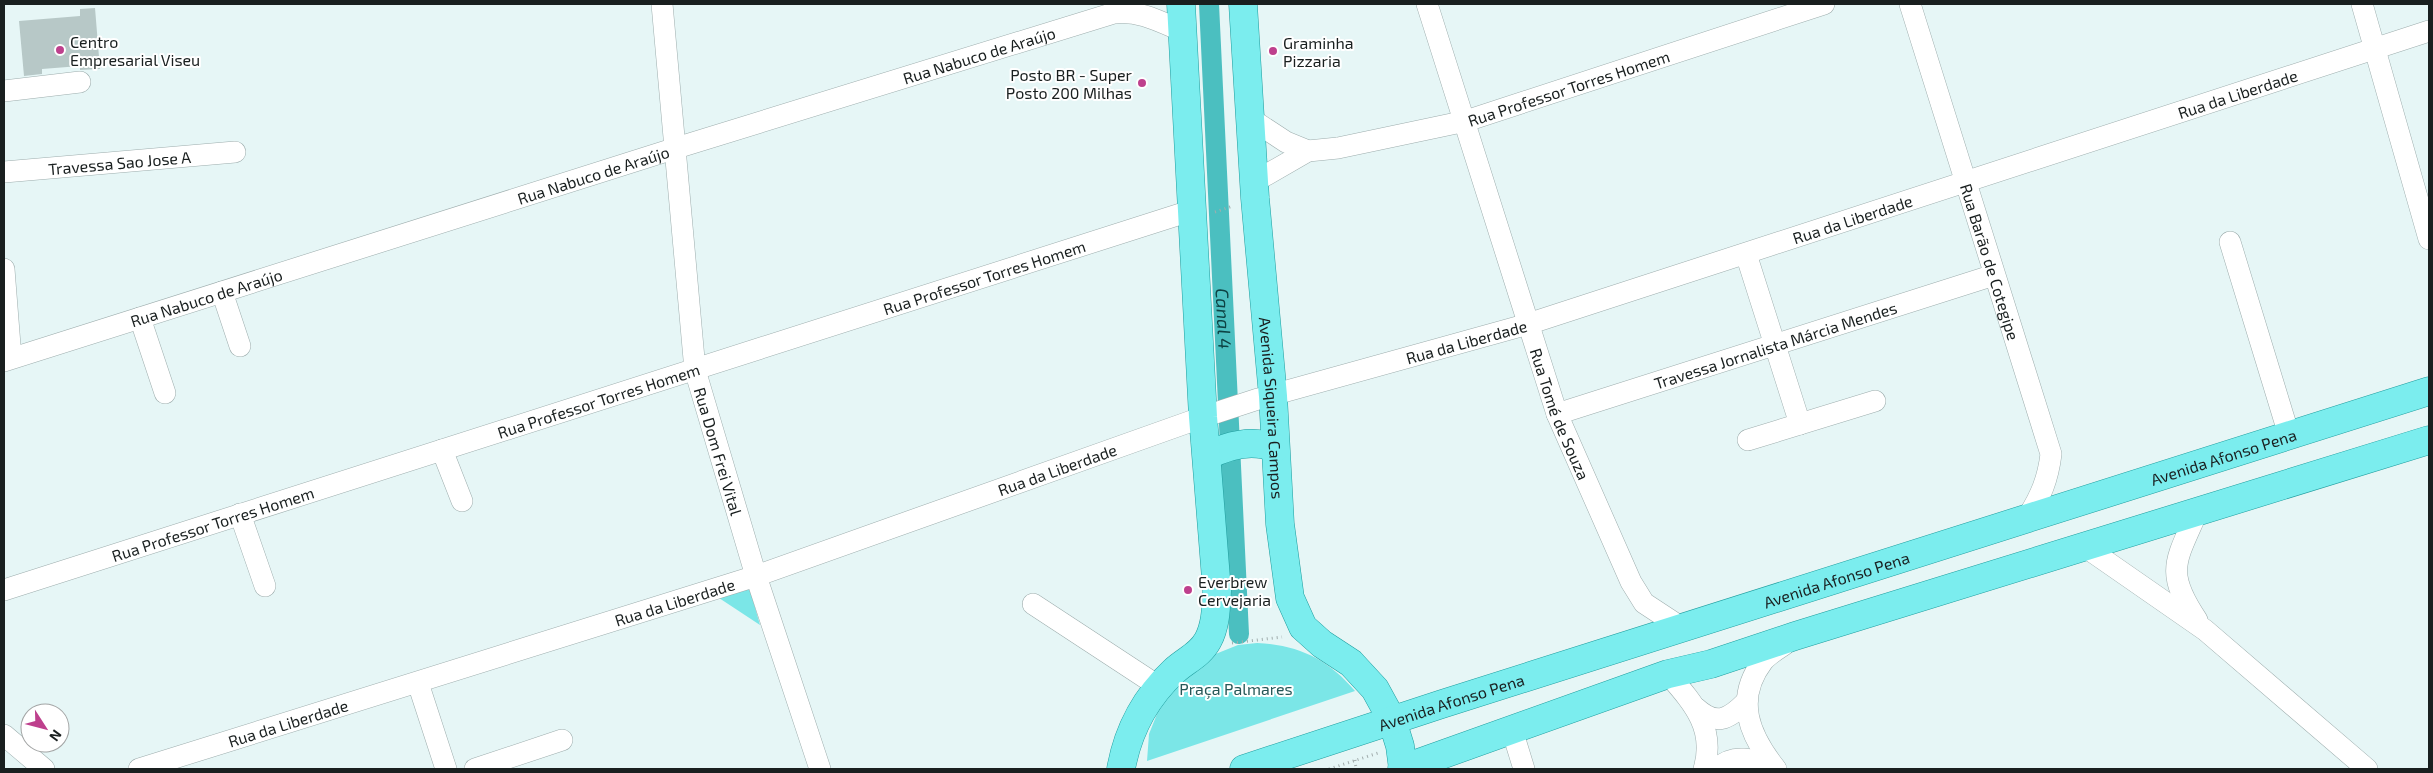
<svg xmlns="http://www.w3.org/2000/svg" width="2433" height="773" viewBox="0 0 2433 773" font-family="'Exo 2',sans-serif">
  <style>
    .green { fill: #7be6e7 }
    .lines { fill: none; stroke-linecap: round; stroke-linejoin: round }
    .canal { stroke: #4bbfc0; stroke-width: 20 }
    .building { fill: #b7c8c7 }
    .minor-casing { stroke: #9dadad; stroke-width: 22 }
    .major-casing { stroke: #209d9e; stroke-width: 29 }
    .path { stroke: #a1adad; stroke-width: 3; stroke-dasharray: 1 4; stroke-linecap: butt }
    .minor { stroke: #fff; stroke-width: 21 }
    .major { stroke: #7bedee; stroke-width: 28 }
    .poi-dot { fill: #be408d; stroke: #fff; stroke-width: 2 }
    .labels { text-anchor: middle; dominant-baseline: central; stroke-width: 4; stroke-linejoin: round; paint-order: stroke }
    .poi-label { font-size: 16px; fill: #191f1f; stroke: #fff; text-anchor: start }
    .street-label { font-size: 16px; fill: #191f1f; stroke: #fff }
    .park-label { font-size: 16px; fill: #265858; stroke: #fff }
    .water-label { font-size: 18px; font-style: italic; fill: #0d4243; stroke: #fff }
  </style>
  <rect width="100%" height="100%" fill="#e6f6f6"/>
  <path class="green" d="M749 586 760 625 716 596Z
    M1257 643C1298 645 1328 659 1355 691L1147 761 1149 734 1163 699 1203 659 1238 645Z"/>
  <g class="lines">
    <path class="canal" id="s1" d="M1209 4 1239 634"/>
  </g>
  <path class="building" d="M95 8 100 69 80 70V66L42 69V74L24 76 19 21 80 16V9Z"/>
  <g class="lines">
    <g class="minor-casing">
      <g id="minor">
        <path id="s2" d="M662 4 695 370 756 576 820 769"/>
        <path id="s3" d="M1427 4 1557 414 1631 582 1644 603 1682 628"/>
        <path id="s4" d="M1910 4 2051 454C2048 479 2041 496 2027 518"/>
        <path d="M2362 4 2429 239"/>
        <path d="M4 91 80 82"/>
        <path d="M1251 119 1286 142 1308 151"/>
        <path id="s5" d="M4 172 235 152"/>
        <path id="s6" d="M1254 182 1308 151 1338 148 1466 121 1824 4"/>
        <path d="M2230 242 2289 435"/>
        <path d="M1746 254 1800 424"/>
        <path d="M4 269 11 358"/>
        <path d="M222 292 240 346"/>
        <path d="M140 318 165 393"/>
        <path id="s7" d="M4 361 673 149 1114 13C1139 10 1159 21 1182 31"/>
        <path id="s8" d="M1557 414 1994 275"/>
        <path d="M1748 440 1875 401"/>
        <path d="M442 450 462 501"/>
        <path d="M240 514 265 586"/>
        <path d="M2084 546 2205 630 2367 769"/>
        <path id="s9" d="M4 590 1193 210"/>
        <path d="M1033 604 1158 686"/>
        <path d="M2197 620C2164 571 2176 561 2198 510"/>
        <path d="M1668 674C1693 703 1716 728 1704 769"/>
        <path d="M418 683 446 769"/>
        <path d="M1696 708C1716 726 1728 720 1746 702"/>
        <path d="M1512 730 1524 769"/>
        <path d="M4 735 44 769"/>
        <path id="s10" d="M139 769 756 576 1203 417 1258 399 1528 324 2429 31"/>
        <path d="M475 769 562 740"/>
        <path d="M1716 769C1735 752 1754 760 1775 768"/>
        <path d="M1776 769C1749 735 1734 699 1763 661 1769 654 1778 649 1785 644"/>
      </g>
    </g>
    <g class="major-casing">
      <g id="major">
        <path id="s11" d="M1243 4 1255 198 1273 396 1280 524 1290 598 1303 627 1322 644 1351 663 1375 689 1392 720 1400 746 1403 769"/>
        <path d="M1207 456C1228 445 1253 439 1275 448"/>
        <path d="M1121 769C1128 730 1145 698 1174 671 1186 660 1200 655 1208 640 1216 625 1216 607 1217 591L1203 417 1181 4"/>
        <path id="s12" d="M1244 769 1442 704 2429 391"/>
        <path d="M1402 769 1668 674 1711 664 1795 636 2429 440"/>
      </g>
    </g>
    <path class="path" d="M1215 212 1233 206
      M1232 643 1282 637
      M1355 760 1356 769
      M1329 769 1378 753"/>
    <use href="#minor" class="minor"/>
    <use href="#major" class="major"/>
  </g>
  <g class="poi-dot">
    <circle cx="60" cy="50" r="5"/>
    <circle cx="1273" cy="51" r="5"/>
    <circle cx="1142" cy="83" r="5"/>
    <circle cx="1188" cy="590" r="5"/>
  </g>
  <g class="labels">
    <g class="poi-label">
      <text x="70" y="41">Centro<tspan x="70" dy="18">Empresarial Viseu</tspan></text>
      <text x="1283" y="42">Graminha<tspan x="1283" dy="18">Pizzaria</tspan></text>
      <text x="1132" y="74" text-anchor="end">Posto BR - Super<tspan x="1132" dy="18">Posto 200 Milhas</tspan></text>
      <text x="1198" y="581">Everbrew<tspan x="1198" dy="18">Cervejaria</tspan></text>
    </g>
    <g class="street-label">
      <text stroke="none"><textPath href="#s7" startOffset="1022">Rua Nabuco de Araújo</textPath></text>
      <text stroke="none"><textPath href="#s6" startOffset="331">Rua Professor Torres Homem</textPath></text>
      <text stroke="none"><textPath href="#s10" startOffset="2205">Rua da Liberdade</textPath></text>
      <text stroke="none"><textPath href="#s5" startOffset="116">Travessa Sao Jose A</textPath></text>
      <text stroke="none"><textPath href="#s7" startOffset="618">Rua Nabuco de Araújo</textPath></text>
      <text stroke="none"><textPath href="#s10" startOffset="1800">Rua da Liberdade</textPath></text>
      <text stroke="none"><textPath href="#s4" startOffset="270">Rua Barão de Cotegipe</textPath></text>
      <text stroke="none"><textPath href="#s9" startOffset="1029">Rua Professor Torres Homem</textPath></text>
      <text stroke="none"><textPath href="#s7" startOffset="212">Rua Nabuco de Araújo</textPath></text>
      <text stroke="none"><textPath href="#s10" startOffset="1395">Rua da Liberdade</textPath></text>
      <text stroke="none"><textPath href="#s8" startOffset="229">Travessa Jornalista Márcia Mendes</textPath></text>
      <text stroke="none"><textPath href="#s9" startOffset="624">Rua Professor Torres Homem</textPath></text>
      <text stroke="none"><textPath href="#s11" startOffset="405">Avenida Siqueira Campos</textPath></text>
      <text stroke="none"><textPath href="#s3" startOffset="431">Rua Tomé de Souza</textPath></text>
      <text stroke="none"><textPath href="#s2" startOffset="452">Rua Dom Frei Vital</textPath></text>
      <text stroke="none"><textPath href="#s12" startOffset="1028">Avenida Afonso Pena</textPath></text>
      <text stroke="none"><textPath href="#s10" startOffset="966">Rua da Liberdade</textPath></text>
      <text stroke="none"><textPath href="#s9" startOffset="219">Rua Professor Torres Homem</textPath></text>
      <text stroke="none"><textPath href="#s12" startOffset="622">Avenida Afonso Pena</textPath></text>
      <text stroke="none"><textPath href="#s10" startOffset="561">Rua da Liberdade</textPath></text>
      <text stroke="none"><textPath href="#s12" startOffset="218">Avenida Afonso Pena</textPath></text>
      <text stroke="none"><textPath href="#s10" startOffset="156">Rua da Liberdade</textPath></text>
    </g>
    <g class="park-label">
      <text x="1236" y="688">Praça Palmares</text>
    </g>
    <g class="water-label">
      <text stroke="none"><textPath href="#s1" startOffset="315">Canal 4</textPath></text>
    </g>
  </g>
  <rect width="2433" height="773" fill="none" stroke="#191f1f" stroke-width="10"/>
  <g transform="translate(45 728) rotate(126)"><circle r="24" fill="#ffffff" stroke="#a3a5a5"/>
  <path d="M0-4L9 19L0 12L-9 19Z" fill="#be408d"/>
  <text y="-8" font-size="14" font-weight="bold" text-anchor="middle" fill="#191f1f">N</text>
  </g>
</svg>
